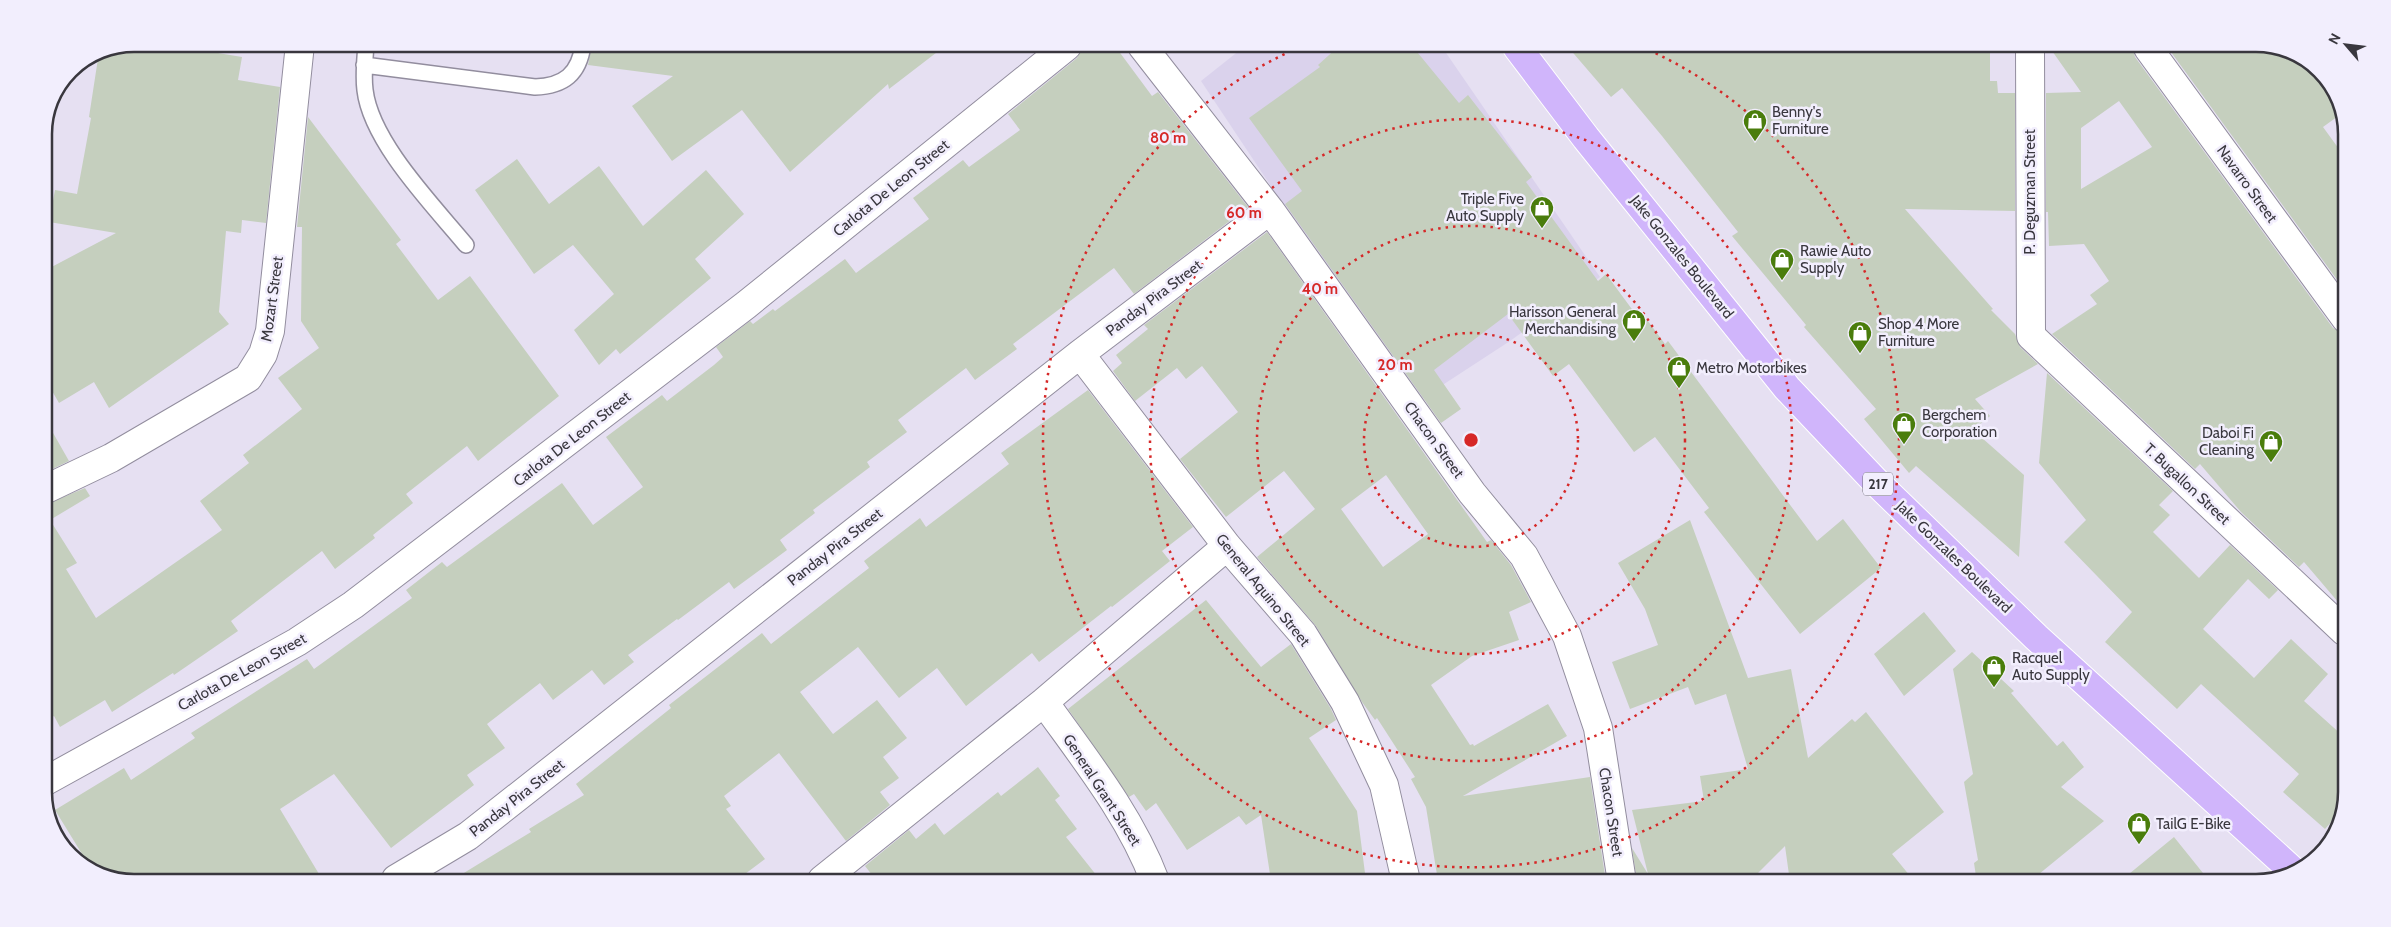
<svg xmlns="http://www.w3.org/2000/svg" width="2391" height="927" viewBox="0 0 2391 927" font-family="Cabin,sans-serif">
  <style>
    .built { fill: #dad2ec }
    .building { fill: #c5cfbe; fill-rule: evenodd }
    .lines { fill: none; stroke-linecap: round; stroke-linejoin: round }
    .lane-casing { stroke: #928d9e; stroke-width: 18 }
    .street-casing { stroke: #928d9e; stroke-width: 30 }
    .primary-casing { stroke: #fff; stroke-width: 30 }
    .lane { stroke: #fff; stroke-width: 15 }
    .street { stroke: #fff; stroke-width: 28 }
    .primary { stroke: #d0b5fb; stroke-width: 28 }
    .ring { fill: none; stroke: #d62828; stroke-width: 2.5; stroke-dasharray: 2.5 5 }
    .labels { text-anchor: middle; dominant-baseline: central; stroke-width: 5; stroke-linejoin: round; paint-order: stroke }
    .shield { fill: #f2eefd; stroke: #706e77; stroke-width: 1 }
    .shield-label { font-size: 14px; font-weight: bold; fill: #39373e }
    .poi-label { font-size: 15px; fill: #39373e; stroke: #f2eefd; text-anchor: start }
    .street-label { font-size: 15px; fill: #39373e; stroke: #f2eefd }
    .rim { fill: none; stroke: #39373e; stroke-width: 2.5 }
    .centre { fill: #d62828; stroke: #f2eefd; stroke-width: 2.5 }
    .ring-label { font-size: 15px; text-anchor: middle; font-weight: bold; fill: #d62828; stroke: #f2eefd; stroke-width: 5; stroke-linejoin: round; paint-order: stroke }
  </style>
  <rect width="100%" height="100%" fill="#e6e0f2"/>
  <path class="built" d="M1245 46 1442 47 1600 277 1510 341 1415 403 1201 81Z"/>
  <path class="building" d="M135 44H164L242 57 238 80 280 87 266 223 242 220 241 233 226 231 219 312 229 324 109 408 94 382 59 403 44 377V271L116 233 49 222 55 190 77 194 91 118 89 117 99 52Z
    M592 45H755L945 46 889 89 888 84 790 172 742 110 672 161 632 106 673 76 588 65Z
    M1082 46H1115L1152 96 1158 92 1248 207 1134 294 1114 268 1013 344 1017 349 975 380 966 368 898 420 907 432 867 462 870 467 813 510 815 513 780 540 787 550 734 589 729 582 678 620 677 619 628 655 634 662 604 685 592 670 553 700 540 683 487 724 505 748 467 775 474 785 391 848 334 774 280 809 322 879 105 878 90 867 55 810 124 768 131 780 195 738 191 733 307 659 314 669 412 598 406 590 442 562 447 567 562 483 593 525 643 487 606 437 662 395 667 401 714 365 723 357 716 347 750 321 753 324 773 309 775 311 845 259 856 273 929 219 913 198 963 160 969 167 1020 130 1008 114 1077 58Z
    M1339 46 1413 47 1459 103 1468 95 1532 177 1526 182 1598 281 1606 274 1637 316 1642 313 1665 344 1668 341 1817 541 1843 519 1881 568 1800 634 1704 512 1709 508 1655 437 1634 452 1569 364 1553 376 1508 314 1434 370 1461 409 1441 423 1285 204 1302 191 1249 118 1320 67 1318 65Z
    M1568 47 1990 48V81H1997L1998 93H2015V211L1905 209 1993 309 1991 310 2015 334 2020 347 2038 364 1975 399 1990 416 1973 430 2024 475 2019 557 1916 466 1909 473 1864 419 1876 409 1804 327 1806 325 1732 236 1738 232 1662 136 1622 88 1611 97Z
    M2050 48H2133L2135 57 2333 328 2346 334 2344 609 2304 562 2299 567 2241 512 2200 464 2195 469 2052 334 2097 304 2090 295 2109 281 2084 244 2049 246 2048 212H2046V93L2081 92ZM2119 101 2152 147 2081 189V128Z
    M2168 48 2286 49 2328 79 2341 114 2323 127 2347 160 2346 292Z
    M308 117 401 240 396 244 438 300 470 276 559 396 478 461 467 446 406 494 413 503 373 535 375 538 335 569 322 551 231 621 238 631 174 675 173 673 112 712 105 700 60 727 54 716 44 722V505L85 488 90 496 50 520 77 563 66 569 96 618 222 530 200 501 249 463 243 455 302 409 278 378 319 348 301 321 302 227H297Z
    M517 159 549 204 599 166 643 226 706 170 744 214 695 259 711 278 620 354 616 349 599 365 574 330 614 294 573 245 534 274 475 190Z
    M1267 232 1487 542 1491 540 1511 565 1531 602 1509 612 1519 640 1472 656 1431 685 1470 745 1473 744 1474 746 1548 704 1567 736 1463 796 1590 777 1606 882 1438 881 1426 807 1411 779 1415 777 1377 718 1375 720 1362 702 1316 626 1257 557 1315 509 1284 471 1226 517 1180 459 1238 412 1202 366 1186 379 1177 368 1135 401 1113 371 1122 363 1116 355 1148 329 1144 325ZM1386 475 1428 534 1383 567 1341 509Z
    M2047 373 2173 491 2159 505 2170 515 2153 532 2199 578 2230 545 2278 590 2269 599 2248 579 2203 629 2254 678 2291 639 2328 674 2304 701 2343 736 2342 810 2325 829 2283 792 2299 774 2201 684 2177 709 2105 642 2132 612 2064 542 2086 520 2039 463Z
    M1088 390 1193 527 1162 551 1170 561 1112 607 1111 606 1039 662 1032 653 966 706 937 668 899 698 858 647 800 692 833 734 877 700 907 738 883 757 899 778 880 792 890 805 846 841 779 753 724 796 731 806 726 809 765 859 737 880 454 879 531 832 529 829 584 795 576 784 671 708 669 705 762 633 771 644 869 568 864 561 920 518 926 527 1009 464 1001 453Z
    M44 417 69 461 44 473Z
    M1690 520 1748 678 1791 669 1808 758 1852 719 1855 722 1866 712 1944 812 1892 854 1915 882H1790L1785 846 1749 882H1637L1632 848 1648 874 1632 810 1704 801 1700 776 1748 769 1726 694 1695 705 1688 687 1630 709 1612 662 1658 645 1645 609 1618 563Z
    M1206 600 1261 667 1291 644 1331 709 1336 720 1309 738 1357 811 1366 881H1271L1261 815 1246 825 1239 816 1187 850 1156 803 1146 811 1134 794 1129 797 1068 709Z
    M1924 612 1956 651 1904 696 1874 654Z
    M1972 652 2014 691 2011 693 2057 746 2063 741 2084 767 2061 787 2104 821 2028 883H1977L1974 863 1978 860 1964 782 1973 774 1953 669Z
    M1038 767 1060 796 1055 800 1077 829 1066 837 1101 881 876 880 865 866 909 830 916 839 935 823 944 835 998 792 1001 796Z
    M2174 837 2211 883H2118Z"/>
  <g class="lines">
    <g class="lane-casing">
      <path id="lane" d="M366 44C365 59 363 75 365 90 371 142 433 205 466 245
        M364 65 535 87C564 86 579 74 583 45"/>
    </g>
    <g class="street-casing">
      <path id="street" d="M1142 46 1270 210 1472 493 1524 556 1567 636 1598 728 1622 882
        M2030 48 2031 336 2344 631
        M2148 48 2346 319
        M1080 354 1227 546 1303 634 1345 702 1384 785 1406 881
        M44 490 111 458 248 378 263 354 270 331 300 44
        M1044 702C1084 758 1130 815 1155 881
        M44 782 297 642 353 605 746 305 1067 46
        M396 879 468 836 1080 354 1270 210
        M822 880 1044 702 1227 546"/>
    </g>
    <g class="primary-casing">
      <path id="primary" d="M1517 47 1586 138 1787 388 1875 481 2036 637 2293 871"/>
    </g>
    <use href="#lane" class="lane"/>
    <use href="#street" class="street"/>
    <use href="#primary" class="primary"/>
  </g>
  <g class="ring">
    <circle cx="1471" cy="440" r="107"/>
    <circle cx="1471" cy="440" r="214"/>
    <circle cx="1471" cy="440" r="321"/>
    <path d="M1642 47A428 428 0 1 1 1300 47"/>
  </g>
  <defs>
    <g id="shop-pin" transform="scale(1.25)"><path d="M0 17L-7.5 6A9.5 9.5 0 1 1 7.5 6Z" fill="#4a7d0c" stroke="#f2eefd"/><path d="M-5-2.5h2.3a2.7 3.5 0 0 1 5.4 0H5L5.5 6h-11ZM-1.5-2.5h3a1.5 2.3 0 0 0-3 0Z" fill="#fff"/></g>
  </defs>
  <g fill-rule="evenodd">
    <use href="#shop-pin" x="1755" y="121"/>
    <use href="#shop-pin" x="1542" y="208"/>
    <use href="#shop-pin" x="1782" y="260"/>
    <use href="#shop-pin" x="1634" y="321"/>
    <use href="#shop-pin" x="1860" y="333"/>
    <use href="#shop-pin" x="1679" y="368"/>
    <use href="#shop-pin" x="1904" y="424"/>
    <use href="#shop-pin" x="2271" y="442"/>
    <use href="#shop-pin" x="1994" y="667"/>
    <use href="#shop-pin" x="2139" y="824"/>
  </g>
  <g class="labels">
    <rect class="shield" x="1863" y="472.5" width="30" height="23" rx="4"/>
    <g class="shield-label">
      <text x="1878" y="484">217</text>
    </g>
    <g class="poi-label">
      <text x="1772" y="112">Benny's<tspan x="1772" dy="17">Furniture</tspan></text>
      <text x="1524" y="199" text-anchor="end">Triple Five<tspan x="1524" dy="17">Auto Supply</tspan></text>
      <text x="1800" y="251">Rawie Auto<tspan x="1800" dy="17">Supply</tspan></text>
      <text x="1616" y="312" text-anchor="end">Harisson General<tspan x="1616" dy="17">Merchandising</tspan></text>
      <text x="1878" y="324">Shop 4 More<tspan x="1878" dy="17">Furniture</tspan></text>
      <text x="1696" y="368">Metro Motorbikes</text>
      <text x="1922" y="415">Bergchem<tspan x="1922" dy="17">Corporation</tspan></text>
      <text x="2254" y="433" text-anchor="end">Daboi Fi<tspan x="2254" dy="17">Cleaning</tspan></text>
      <text x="2012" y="658">Racquel<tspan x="2012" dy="17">Auto Supply</tspan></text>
      <text x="2156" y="824">TailG E-Bike</text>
    </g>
    <g class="street-label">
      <text transform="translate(2247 184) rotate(54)">Navarro Street</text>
      <text transform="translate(891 188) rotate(-39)">Carlota De Leon Street</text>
      <text transform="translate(2030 192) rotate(-90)">P. Deguzman Street</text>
      <text transform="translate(1682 257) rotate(51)">Jake Gonzales Boulevard</text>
      <text transform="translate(1154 298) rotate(-37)">Panday Pira Street</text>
      <text transform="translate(272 299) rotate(-82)">Mozart Street</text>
      <text transform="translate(572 439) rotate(-38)">Carlota De Leon Street</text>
      <text transform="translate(1434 440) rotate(54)">Chacon Street</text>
      <text transform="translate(2187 484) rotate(43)">T. Bugallon Street</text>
      <text transform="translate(835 547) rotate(-38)">Panday Pira Street</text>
      <text transform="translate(1954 557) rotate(44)">Jake Gonzales Boulevard</text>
      <text transform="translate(1263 590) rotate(51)">General Aquino Street</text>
      <text transform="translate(242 672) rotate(-29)">Carlota De Leon Street</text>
      <text transform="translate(1102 790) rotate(57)">General Grant Street</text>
      <text transform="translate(517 798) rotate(-38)">Panday Pira Street</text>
      <text transform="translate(1611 812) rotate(81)">Chacon Street</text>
    </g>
  </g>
  <path d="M0 0H2391V927H0ZM134 52H2256A82 82 0 0 1 2338 134V792A82 82 0 0 1 2256 874H134A82 82 0 0 1 52 792V134A82 82 0 0 1 134 52Z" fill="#f2eefd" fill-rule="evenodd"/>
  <path class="rim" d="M134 52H2256A82 82 0 0 1 2338 134V792A82 82 0 0 1 2256 874H134A82 82 0 0 1 52 792V134A82 82 0 0 1 134 52Z"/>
  <circle cx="1471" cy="440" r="8" class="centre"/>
  <g class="ring-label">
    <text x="1168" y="143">80 m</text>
    <text x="1244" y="218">60 m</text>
    <text x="1320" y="294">40 m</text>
    <text x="1395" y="370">20 m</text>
  </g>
  <g transform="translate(2346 45) rotate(298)" stroke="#f2eefd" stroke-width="4" paint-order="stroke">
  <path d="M0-4L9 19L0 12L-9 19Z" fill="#39373e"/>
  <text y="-8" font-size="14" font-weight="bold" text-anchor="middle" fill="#39373e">N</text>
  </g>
</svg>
